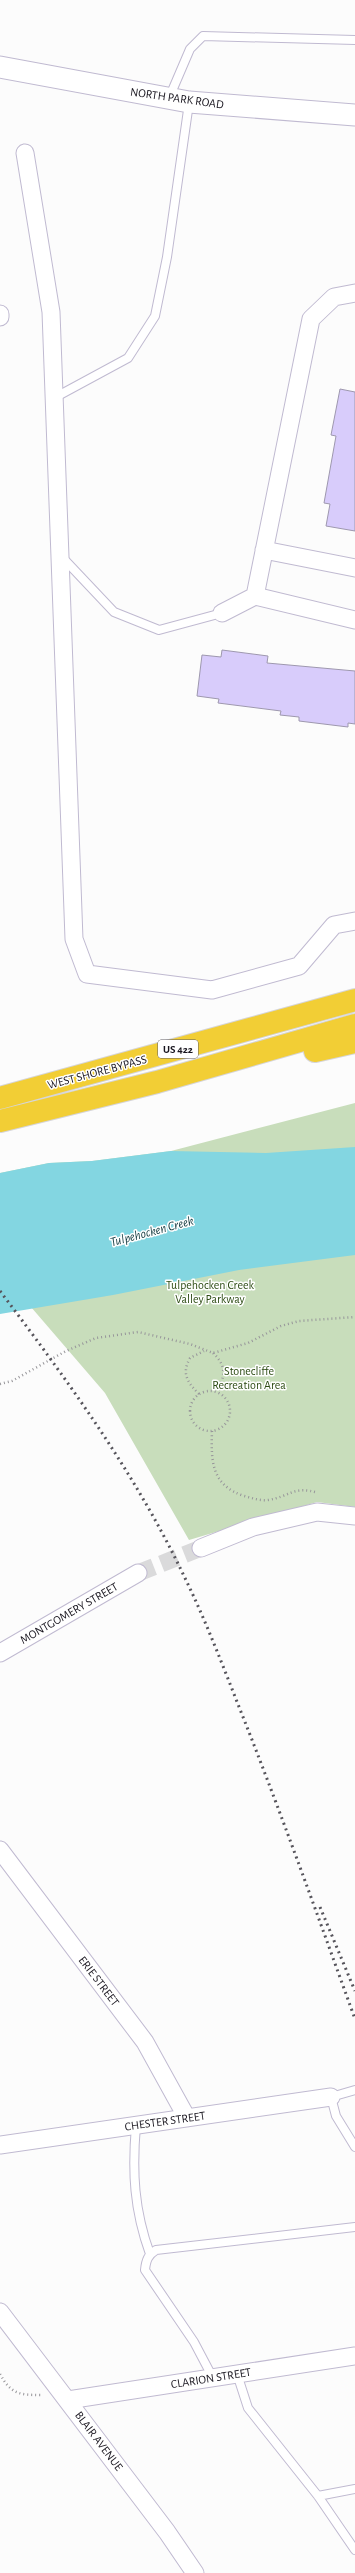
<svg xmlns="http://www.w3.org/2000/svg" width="355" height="2573" viewBox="0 0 355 2573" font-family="'Alegreya Sans',sans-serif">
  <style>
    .green { fill: #c8ddbb }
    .water { fill: #83d6e1 }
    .building { fill: #d8ccfb; stroke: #9e98ae }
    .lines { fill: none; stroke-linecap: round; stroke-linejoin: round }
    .minor-tunnel { stroke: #dadadb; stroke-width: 17; stroke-dasharray: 17 8; stroke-linecap: butt }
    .service-casing { stroke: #c0bad1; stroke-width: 10 }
    .minor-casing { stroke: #c0bad1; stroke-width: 19 }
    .tertiary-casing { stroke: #c0bad1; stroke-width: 23 }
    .motorway-casing { stroke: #d6d5d7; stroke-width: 24 }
    .path { stroke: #97969a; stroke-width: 2.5; stroke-dasharray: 1 3; stroke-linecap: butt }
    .service { stroke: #fff; stroke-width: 8 }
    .minor { stroke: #fff; stroke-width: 17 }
    .tertiary { stroke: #fff; stroke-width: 21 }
    .motorway { stroke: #f2ce35; stroke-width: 22 }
    .rail { stroke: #56545b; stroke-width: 3; stroke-dasharray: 2 4; stroke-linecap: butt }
    .labels { text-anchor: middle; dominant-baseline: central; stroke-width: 3; stroke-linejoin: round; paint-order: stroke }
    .shield { fill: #fff; stroke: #5e5c62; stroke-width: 1 }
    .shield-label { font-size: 11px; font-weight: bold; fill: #19161f }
    .street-label { font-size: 12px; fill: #19161f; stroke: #fff }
    .park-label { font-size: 12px; fill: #2c4b13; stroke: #fff }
    .water-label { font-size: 13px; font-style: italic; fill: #143c41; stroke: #fff }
  </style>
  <rect width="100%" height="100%" fill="#fcfcfc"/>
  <path class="green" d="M355 1103V1507L317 1502 189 1540 105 1393 0 1271V1173L49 1163 92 1161 171 1151Z"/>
  <path class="water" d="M355 1147V1255L239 1270 113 1295 0 1314V1173L49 1163 92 1161 171 1151 266 1153Z"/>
  <path class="building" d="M340 389 355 392V531L326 526 330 504 324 503 336 436 331 435Z
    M222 650 268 656 267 663 355 671V724L348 723V727L299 721V717L280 715 281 711 218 703 219 699 197 696 202 655 221 657Z"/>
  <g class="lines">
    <path class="minor-tunnel" d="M138 1573 201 1548"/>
    <g class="service-casing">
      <path id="service" d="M169 98 190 49 203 36 355 40
        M54 398 128 358 155 316 167 257 189 103
        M62 557 114 612 159 630 222 613
        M355 2090 331 2097 336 2116 355 2147
        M136 2125C132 2172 134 2210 150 2254
        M237 2374 248 2408 318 2496 355 2550
        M213 2378 194 2342 145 2270C146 2260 148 2255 156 2250L355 2227
        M318 2496 355 2489"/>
    </g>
    <g class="minor-casing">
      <path id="minor" d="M25 153 51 312 74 939 87 974 212 990 299 966 334 925 355 921
        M0 317V314
        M264 550 355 568
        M255 596 355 620
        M222 613 255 596 311 319 334 297 355 293
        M201 1548 253 1527 317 1512 355 1516
        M0 1653 138 1573
        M0 1850 145 2042 187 2118
        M0 2145 331 2097
        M0 2312 167 2532 195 2573
        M68 2400 355 2356"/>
    </g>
    <g class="tertiary-casing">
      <path id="tertiary" d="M0 67 189 102 355 115"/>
    </g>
    <g class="motorway-casing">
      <path id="motorway" d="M315 1051 355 1042
        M0 1098 355 1000
        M0 1121 157 1082 355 1025"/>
    </g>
    <path class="path" d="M213 1353C227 1366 225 1376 217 1392
      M0 1384 12 1381 66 1351 96 1338 138 1332 190 1344 213 1353 248 1343 281 1326 299 1321 355 1317
      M190 1411a20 20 0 1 1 40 0a20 20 0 1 1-40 0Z
      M199 1394C188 1383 181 1374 190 1358L204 1351
      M212 1431C211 1461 211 1485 244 1496 252 1498 260 1501 268 1500 289 1497 294 1485 318 1493
      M0 2374C11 2394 19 2395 41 2395"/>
    <use href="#service" class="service"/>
    <use href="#minor" class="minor"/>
    <use href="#tertiary" class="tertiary"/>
    <use href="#motorway" class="motorway"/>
    <path class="rail" d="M0 1291C68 1381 135 1473 184 1576 208 1625 227 1677 247 1727 285 1824 320 1922 355 2019
      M320 1907 355 1991"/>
  </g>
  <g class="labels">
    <rect class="shield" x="158" y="1040" width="40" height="18" rx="3"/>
    <g class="shield-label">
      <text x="178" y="1049">US 422</text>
    </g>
    <g class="street-label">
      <text transform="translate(177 98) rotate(8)">NORTH PARK ROAD</text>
      <text transform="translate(97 1072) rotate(-15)">WEST SHORE BYPASS</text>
      <text transform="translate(69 1613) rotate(-30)">MONTGOMERY STREET</text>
      <text transform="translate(99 1981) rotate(53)">ERIE STREET</text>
      <text transform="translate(165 2121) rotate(-8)">CHESTER STREET</text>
      <text transform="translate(211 2378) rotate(-9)">CLARION STREET</text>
      <text transform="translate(99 2441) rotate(53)">BLAIR AVENUE</text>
    </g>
    <g class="park-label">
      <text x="210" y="1285">Tulpehocken Creek<tspan x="210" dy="14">Valley Parkway</tspan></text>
      <text x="249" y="1371">Stonecliffe<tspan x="249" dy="14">Recreation Area</tspan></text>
    </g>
    <g class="water-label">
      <text transform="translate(152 1232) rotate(-15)">Tulpehocken Creek</text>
    </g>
  </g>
</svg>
